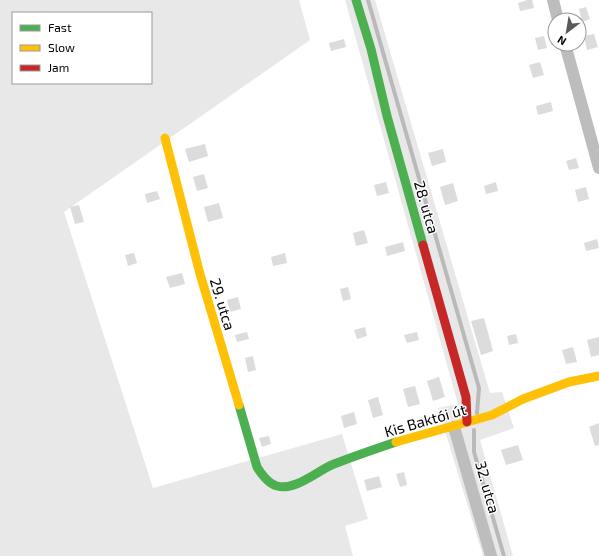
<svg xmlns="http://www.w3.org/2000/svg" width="599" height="556" viewBox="0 0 599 556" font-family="'Exo 2',sans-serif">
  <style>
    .green { fill: #e8e8e8; fill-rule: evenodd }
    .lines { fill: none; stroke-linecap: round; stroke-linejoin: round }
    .stream { stroke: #bababa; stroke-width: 4 }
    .building { fill: #dcdcdc }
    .street { stroke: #bdbdbd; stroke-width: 12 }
    .fast { stroke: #4caf50; stroke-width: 9 }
    .slow { stroke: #ffc107; stroke-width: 9 }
    .jam { stroke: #c62828; stroke-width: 9 }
    .labels { text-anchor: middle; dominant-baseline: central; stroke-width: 3; stroke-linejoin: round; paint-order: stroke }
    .street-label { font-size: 15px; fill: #000; stroke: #fff }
  </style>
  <rect width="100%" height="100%" fill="#fff"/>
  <path class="green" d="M0 0H299L310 40 64 212 153 488 342 434 368 519 345 526 353 556H0ZM13 13H151V83H13Z
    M345 0H375L490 393 502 392 514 428 480 440 513 556H483L438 408 458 404Z"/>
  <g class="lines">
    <path class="stream" d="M368 0 479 388 477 413
      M474 430V452L504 556"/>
  </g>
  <path class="building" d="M527 0H532L534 8 520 11 518 3Z
    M586 7 590 19 582 22 579 9Z
    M594 34 598 47 587 50 584 36Z
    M544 36 547 48 538 50 535 38Z
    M344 39 346 47 331 51 329 43Z
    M540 62 544 75 533 78 529 65Z
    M551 102 553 111 538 115 536 106Z
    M205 144 208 156 189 162 185 149Z
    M443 149 446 162 432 166 428 153Z
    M576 158 579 168 569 170 566 161Z
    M204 174 208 188 197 191 193 177Z
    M386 182 389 193 377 196 374 185Z
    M496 182 498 191 486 194 484 186Z
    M453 183 458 201 445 205 440 187Z
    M586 187 589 199 578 202 575 190Z
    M157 191 160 199 147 203 145 194Z
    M219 203 223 218 208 222 204 207Z
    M79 205 84 222 75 224 70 207Z
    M364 230 368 243 356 246 353 233Z
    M597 239 599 248 586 251 584 243Z
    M403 242 405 251 387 256 385 247Z
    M134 253 137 263 128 266 125 255Z
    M285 253 287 263 273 266 271 257Z
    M182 273 185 284 170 288 166 277Z
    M348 287 351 299 343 301 340 289Z
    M238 297 241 309 230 312 227 300Z
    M484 318 493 351 481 355 471 321Z
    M365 327 367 336 357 339 354 330Z
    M247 332 249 339 237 342 235 335Z
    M417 332 419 340 407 343 404 335Z
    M516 334 518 343 509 345 507 336Z
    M599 337V355L591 357 587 340Z
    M573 347 577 362 566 364 562 350Z
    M253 356 256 370 248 372 245 358Z
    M439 377 445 397 433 401 427 381Z
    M415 386 420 404 408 407 403 389Z
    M378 397 383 415 373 418 368 400Z
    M354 412 357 424 344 428 341 416Z
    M599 423V445L595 446 589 427Z
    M269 436 271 444 262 447 259 438Z
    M518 445 523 460 506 465 501 450Z
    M404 472 407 485 400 487 396 474Z
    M379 476 382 487 367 491 364 480Z"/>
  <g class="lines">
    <path class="street" d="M553 0 558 20
      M565 44 599 168
      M454 427 491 556"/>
    <path class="fast" d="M356 0 371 49 387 116 423 245
      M239 405 257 467C261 474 269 484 277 486 296 491 318 470 334 464 355 456 375 449 396 442"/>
    <path class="slow" d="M165 138 200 274 239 405
      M396 442 492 415 523 399 569 382 599 376"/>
    <path class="jam" d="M423 245 466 397 467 422"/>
  </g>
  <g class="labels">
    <g class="street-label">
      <text transform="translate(427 207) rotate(74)">28. utca</text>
      <text transform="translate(223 304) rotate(73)">29. utca</text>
      <text transform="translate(425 420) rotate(-16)">Kis Baktói út</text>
      <text transform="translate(488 487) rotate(74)">32. utca</text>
    </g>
  </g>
  <rect x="12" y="12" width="140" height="72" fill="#ffffff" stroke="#999999"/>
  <rect x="20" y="25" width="20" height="6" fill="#4caf50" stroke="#999999"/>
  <text x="48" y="32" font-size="12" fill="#000000">Fast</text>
  <rect x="20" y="45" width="20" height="6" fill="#ffc107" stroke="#999999"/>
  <text x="48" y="52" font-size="12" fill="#000000">Slow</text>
  <rect x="20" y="65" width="20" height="6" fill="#c62828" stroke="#999999"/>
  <text x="48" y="72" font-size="12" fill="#000000">Jam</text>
  <g transform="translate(567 32) rotate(211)"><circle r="19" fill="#ffffff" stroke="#999999"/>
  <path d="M0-3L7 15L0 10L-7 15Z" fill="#595959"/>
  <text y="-6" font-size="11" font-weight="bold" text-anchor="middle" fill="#000000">N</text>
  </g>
</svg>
